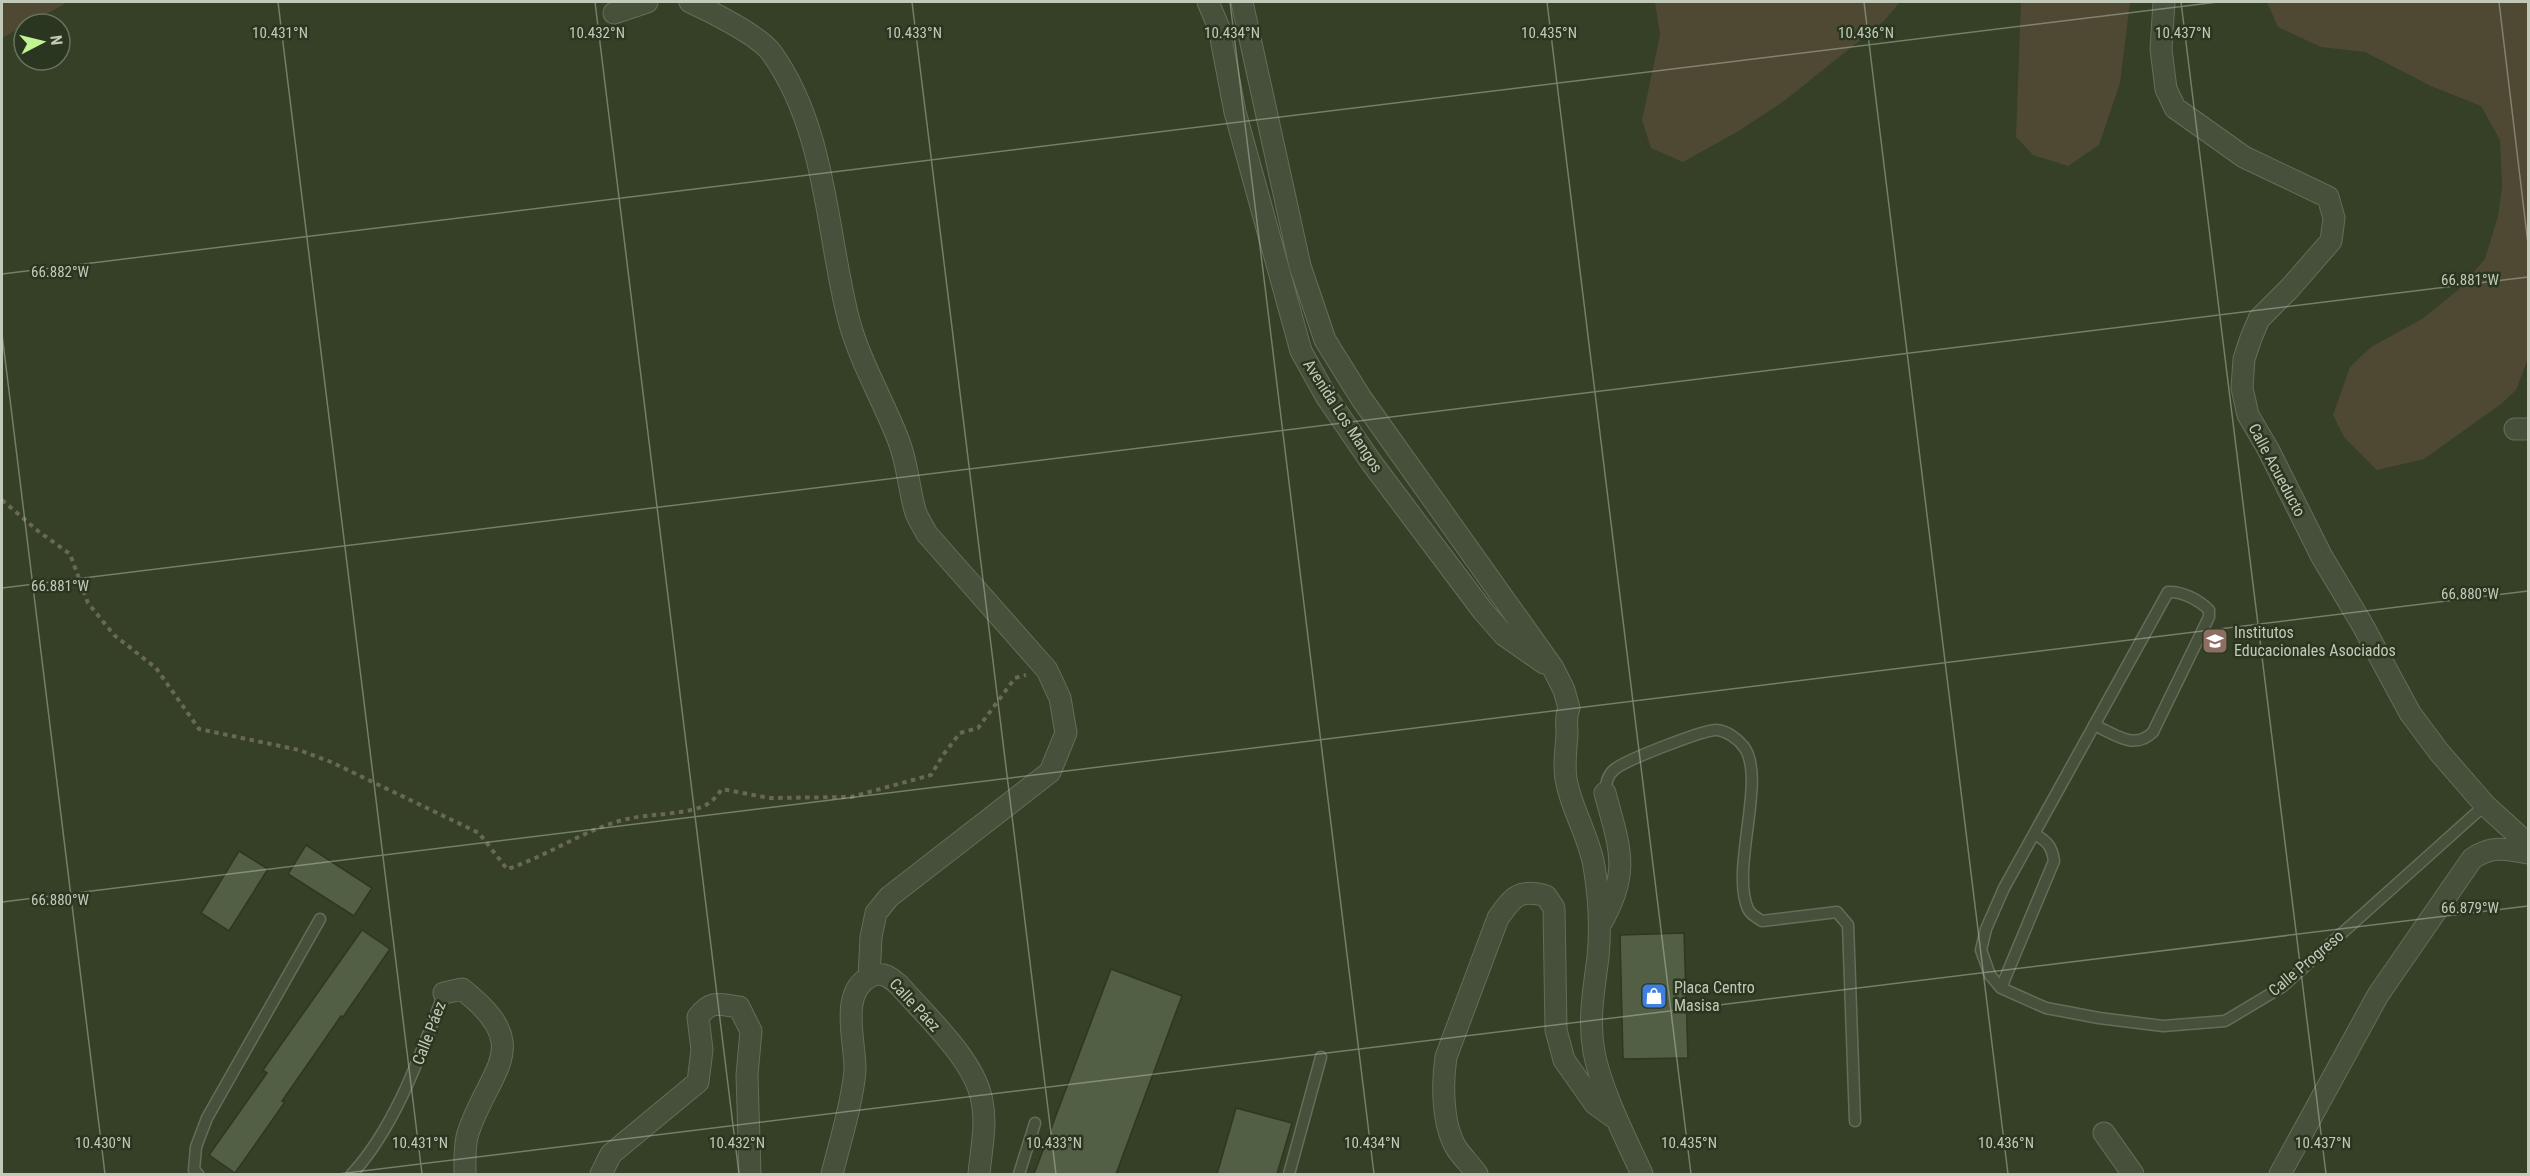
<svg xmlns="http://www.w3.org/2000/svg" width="2530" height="1176" viewBox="0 0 2530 1176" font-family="'Roboto Condensed',sans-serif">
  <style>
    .green { fill: #4f4934 }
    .building { fill: #535f44; stroke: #2d3722; stroke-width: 1.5 }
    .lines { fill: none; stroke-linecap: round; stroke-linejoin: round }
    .lane-casing { stroke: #646d59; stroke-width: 13 }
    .street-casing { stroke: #646d59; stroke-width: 23 }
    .path { stroke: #686853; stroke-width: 4; stroke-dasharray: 4.5 4.5; stroke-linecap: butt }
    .lane { stroke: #46503b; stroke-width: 10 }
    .street { stroke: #46503b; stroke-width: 21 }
    .ticks { fill: none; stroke: #c1cab8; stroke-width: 1.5; stroke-opacity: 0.45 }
    .labels { text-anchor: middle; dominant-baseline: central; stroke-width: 5; stroke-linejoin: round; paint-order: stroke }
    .street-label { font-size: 16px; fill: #c1cab8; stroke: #2b3620 }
    .poi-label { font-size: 16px; fill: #c1cab8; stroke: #2b3620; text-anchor: start }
    .ticks-label { font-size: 15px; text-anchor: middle; fill: #c1cab8; stroke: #2b3620; stroke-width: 5; stroke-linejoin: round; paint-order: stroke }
  </style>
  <rect width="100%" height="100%" fill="#354027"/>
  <path class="green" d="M2 2H68L2 38Z
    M1655 2H1900L1884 21 1784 101 1737 132 1683 162 1651 148 1642 120 1660 35Z
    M2021 2H2130L2120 83 2099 145 2068 166 2033 155 2016 137Z
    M2267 2H2528V358L2516 390 2501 404 2424 459 2377 470 2344 437 2333 415 2350 367 2371 347 2422 319 2458 290 2485 259 2498 216 2502 186 2500 140 2481 106 2431 86 2365 52 2321 47 2278 27Z"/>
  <path class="building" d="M306 845 372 888 354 916 288 874Z
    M239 851 268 869 229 931 201 913Z
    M362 930 390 949 343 1017 341 1016 282 1101 285 1102 235 1173 209 1155 267 1073 263 1070Z
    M1684 933 1688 1058 1623 1059 1620 935Z
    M1111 969 1182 996 1116 1174H1034Z
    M1236 1108 1292 1123 1277 1174H1217Z"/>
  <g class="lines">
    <g class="lane-casing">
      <path id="lane" d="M2094 725C2115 734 2134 751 2153 732L2209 617V610C2199 600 2182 591 2168 592L2004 888 1986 929 1981 950 1990 975 2001 988 2046 1008 2099 1018 2163 1026 2225 1021 2282 987 2485 805
        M1605 793C1606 784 1607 775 1615 769 1626 760 1705 729 1717 730 1727 731 1738 739 1744 747 1767 779 1730 869 1748 909 1750 914 1757 918 1762 921L1837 912 1848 925 1855 1121
        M2001 988 2054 861C2052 846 2047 841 2034 834
        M198 1174 194 1170 196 1147 207 1118 320 919
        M352 1174C396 1126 421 1053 444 993
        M1019 1174 1035 1123
        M1289 1174 1321 1057"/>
    </g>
    <g class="street-casing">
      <path id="street" d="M690 2C710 11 758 35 771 52 826 128 826 229 848 317 859 360 882 398 898 439 908 464 908 485 915 510 917 518 923 526 927 534L1047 670 1060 698 1066 733 1050 772 889 897 876 913 871 937 869 977
        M1208 2 1219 28 1235 112 1301 351 1326 396 1371 462 1483 611 1504 635 1544 663
        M1242 2 1300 266 1325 340 1361 398 1553 668 1564 690 1569 708C1565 718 1567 723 1567 734 1566 751 1563 768 1567 784 1573 812 1589 837 1594 866 1599 896 1601 927 1598 957 1594 990 1588 1019 1594 1052 1601 1090 1626 1139 1642 1174
        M2164 2 2161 49 2166 89 2175 108 2244 157 2328 197 2334 218 2331 241 2290 288 2259 319 2251 338 2244 359 2242 388 2248 415 2268 449 2322 557 2362 624 2410 713 2439 752 2485 805 2528 844
        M614 13 647 2
        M2515 429H2528
        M1600 925C1631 872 1620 849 1605 793
        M444 993 462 989C536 1047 490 1067 468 1133 464 1146 465 1161 465 1174
        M2104 1133 2133 1174
        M601 1174 611 1154 698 1082 702 1050 698 1017C711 1000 718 1004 739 1007L751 1031 747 1075 750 1174
        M832 1174C840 1142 852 1104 855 1071 856 1043 838 992 871 976 883 971 891 978 899 985 926 1016 975 1060 982 1101 987 1125 981 1150 979 1174
        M1477 1174C1471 1165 1463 1158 1457 1149 1442 1126 1442 1083 1446 1057L1498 918C1513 897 1519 888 1546 896L1554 908 1556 1030 1564 1060 1595 1104 1616 1119
        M2280 1174 2378 995 2472 859C2491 845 2507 849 2528 853"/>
    </g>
    <path class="path" d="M2 500 38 531 70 554 88 603 114 635 156 668 199 729 299 750 331 762 479 833 507 869C549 856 589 826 632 818 650 814 695 814 709 803 714 800 718 794 722 789L769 798 851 797 931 775 943 755 960 733 978 728 1015 678 1026 675"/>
    <use href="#lane" class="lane"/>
    <use href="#street" class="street"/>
  </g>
  <path class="ticks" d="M278 2 422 1174M595 2 739 1174M912 2 1056 1174M1230 2 1374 1174M1547 2 1691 1174M1864 2 2008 1174M2181 2 2326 1174M2499 2 2528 244M2 274 2218 2M2 334 105 1174M2 588 2528 277M2 902 2528 591M338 1174 2528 906"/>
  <defs>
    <g id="school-square" transform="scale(1.35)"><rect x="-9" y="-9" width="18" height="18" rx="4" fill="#8d6e63" stroke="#2b3620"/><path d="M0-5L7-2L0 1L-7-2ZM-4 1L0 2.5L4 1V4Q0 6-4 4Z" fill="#fff"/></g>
    <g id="shop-square" transform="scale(1.35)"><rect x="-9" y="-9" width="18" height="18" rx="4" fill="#3f7fe0" stroke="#2b3620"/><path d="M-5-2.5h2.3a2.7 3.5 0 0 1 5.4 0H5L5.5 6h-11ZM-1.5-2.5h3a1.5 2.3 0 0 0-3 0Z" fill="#fff"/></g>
  </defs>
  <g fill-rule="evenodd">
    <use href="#school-square" x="2215" y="641"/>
    <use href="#shop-square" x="1654" y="996"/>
  </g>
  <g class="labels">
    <g class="street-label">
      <text transform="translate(1343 416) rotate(57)">Avenida Los Mangos</text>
      <text transform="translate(2277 470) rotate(62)">Calle Acueducto</text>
      <text transform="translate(2306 963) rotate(-40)">Calle Progreso</text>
      <text transform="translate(915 1005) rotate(47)">Calle Páez</text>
      <text transform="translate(429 1033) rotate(-69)">Calle Páez</text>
    </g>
    <g class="poi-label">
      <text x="2234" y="632">Institutos<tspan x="2234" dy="18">Educacionales Asociados</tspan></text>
      <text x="1674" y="987">Placa Centro<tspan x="1674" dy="18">Masisa</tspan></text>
    </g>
  </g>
  <g class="ticks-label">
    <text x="280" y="38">10.431°N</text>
    <text x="597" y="38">10.432°N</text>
    <text x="914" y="38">10.433°N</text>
    <text x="1232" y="38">10.434°N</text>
    <text x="1549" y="38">10.435°N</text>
    <text x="1866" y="38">10.436°N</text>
    <text x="2183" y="38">10.437°N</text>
    <text x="60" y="277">66.882°W</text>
    <text x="2470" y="285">66.881°W</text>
    <text x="60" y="591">66.881°W</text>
    <text x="2470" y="599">66.880°W</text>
    <text x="60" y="905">66.880°W</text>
    <text x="2470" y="913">66.879°W</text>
    <text x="103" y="1148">10.430°N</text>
    <text x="420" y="1148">10.431°N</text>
    <text x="737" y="1148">10.432°N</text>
    <text x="1054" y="1148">10.433°N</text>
    <text x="1372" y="1148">10.434°N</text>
    <text x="1689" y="1148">10.435°N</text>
    <text x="2006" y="1148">10.436°N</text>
    <text x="2323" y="1148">10.437°N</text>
  </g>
  <rect width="2530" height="1176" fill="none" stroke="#c1cab8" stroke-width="6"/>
  <g transform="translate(42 42) rotate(83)"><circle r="28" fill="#2b3620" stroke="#67715d" stroke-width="1.5"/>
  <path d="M0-4.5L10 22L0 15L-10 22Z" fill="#c3f494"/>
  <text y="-9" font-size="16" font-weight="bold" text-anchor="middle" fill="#c1cab8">N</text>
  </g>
</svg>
